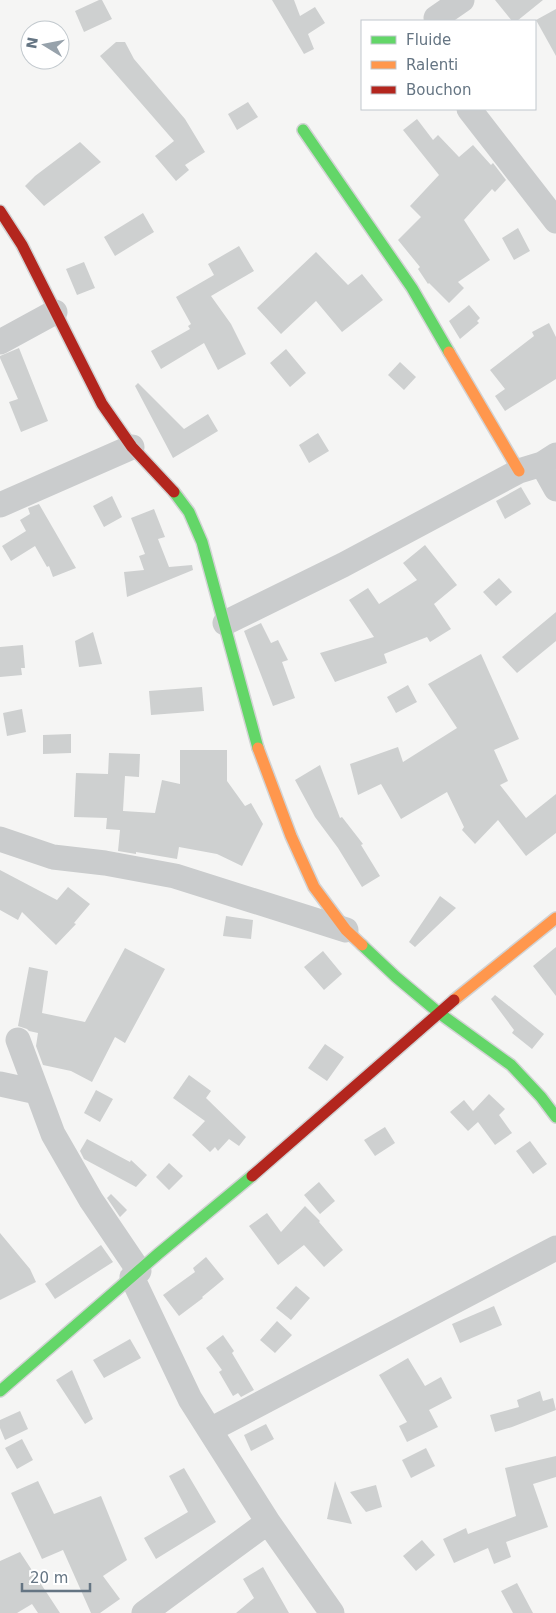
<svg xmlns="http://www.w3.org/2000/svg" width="556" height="1613" viewBox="0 0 556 1613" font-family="'DejaVu Sans',sans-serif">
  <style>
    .building { fill: #ced0d0 }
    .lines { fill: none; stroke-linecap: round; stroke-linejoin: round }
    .fast-casing { stroke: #d2d3d4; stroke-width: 14 }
    .slow-casing { stroke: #d2d3d4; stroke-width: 14 }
    .jam-casing { stroke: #d2d3d4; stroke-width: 14 }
    .street { stroke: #cacccd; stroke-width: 25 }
    .fast { stroke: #63d668; stroke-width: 11 }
    .slow { stroke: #ff974d; stroke-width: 11 }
    .jam { stroke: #b3261e; stroke-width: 11 }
  </style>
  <rect width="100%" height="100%" fill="#f5f5f4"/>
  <path class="building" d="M99 0H102L112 19 84 32 75 11Z
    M272 0H294L300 16 315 7 325 23 308 34 314 49 304 54Z
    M495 0H543L517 21H512Z
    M556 9V56L536 20Z
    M116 42H125L134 59 185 119 205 152 185 165 189 170 176 181 155 156 174 141 100 56Z
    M248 102 258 117 237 130 228 114Z
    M417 119 433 140 438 135 459 157 473 145 491 165 493 163 506 180 495 192 492 189 464 220 490 260 458 282 464 288 449 303 429 283 428 284 418 269 420 267 398 240 421 217 410 206 439 175 403 130Z
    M80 142 101 162 44 206 25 186 35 176Z
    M143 213 154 232 115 256 104 237Z
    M518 228 530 251 514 260 502 238Z
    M239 246 254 271 211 296 231 324 246 354 218 370 204 343 161 369 151 351 190 329 188 326 191 324 176 297 214 275 208 264Z
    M316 252 348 285 362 274 383 300 342 332 316 301 281 334 257 308Z
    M84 262 95 288 77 295 66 269Z
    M469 305 480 318 477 321 479 323 460 339 449 321Z
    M549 323 556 337V379L505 411 495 396 505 389 490 370 534 336 532 332Z
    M19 348 48 421 21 432 9 402 18 399 0 358V356Z
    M286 349 306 373 290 387 270 363Z
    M400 362 416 377 404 390 388 375Z
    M138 383 184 429 208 414 218 431 173 458 135 386Z
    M318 433 329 451 309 463 299 445Z
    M521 487 531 504 505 519 496 501Z
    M112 496 122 517 104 527 93 506Z
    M39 504 76 568 53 577 49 566 47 567 35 546 11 561 2 546 26 531 20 520 30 514 28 508Z
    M154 509 165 537 158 539 169 567 192 565 193 570 127 597 124 572 144 570 139 556 145 554 131 518Z
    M425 545 457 585 434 604 451 629 430 642 427 637 384 654 387 663 335 682 320 653 374 637 349 600 368 588 379 604 417 580 403 563Z
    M499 578 512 592 496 606 483 592Z
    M556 612V641L517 673 502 657Z
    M261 623 271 643 278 640 288 660 282 662 295 698 273 706 244 631Z
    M93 632 102 664 79 667 75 641Z
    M23 645 25 668H21L22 675 0 677V647Z
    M481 654 519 739 494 750 508 781 500 785 526 818 556 794V833L526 856 498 820 475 844 462 830 464 827 447 792 401 819 381 784 358 795 350 764 398 747 403 762 457 728 428 684Z
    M408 685 417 702 396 713 387 697Z
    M202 687 204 711 151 715 149 691Z
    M22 709 26 732 7 736 3 713Z
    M71 734V753L43 754V735Z
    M180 750H227V781L245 806 251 803 263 824 242 866 217 854 179 847 177 859 136 852V854L118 851 120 830 106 829 107 818 74 817 76 773 108 774 109 753 140 754 139 777 125 776 123 811 155 813 162 780 180 784Z
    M320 765 340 818 342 817 363 844 361 845 380 876 362 887 338 848 315 817 295 780Z
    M0 870 57 900 68 887 90 904 74 923 76 924 56 945 22 912 18 920 0 910Z
    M440 896 456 908 415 947 409 942Z
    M226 916 253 920 251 939 223 936Z
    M556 947V996L533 966Z
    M125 948 165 969 125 1043 115 1037 92 1082 71 1071 43 1065 36 1046 38 1033 29 1031 27 1029 18 1026 29 967 48 971 42 1013 85 1022Z
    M323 951 342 974 324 990 304 967Z
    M495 995 544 1034 532 1049 512 1033 514 1030 491 999Z
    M325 1044 344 1057 327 1081 308 1068Z
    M189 1075 211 1091 206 1098 246 1137 239 1146 229 1139 218 1151 215 1147 210 1152 192 1135 205 1121 173 1098Z
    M96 1090 113 1099 100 1122 84 1113Z
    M489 1094 505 1109 499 1115 512 1133 495 1145 478 1122 468 1131 450 1112 464 1100 473 1111Z
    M385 1127 395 1143 375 1156 364 1140Z
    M87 1139 130 1162 131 1160 147 1175 136 1187 84 1159 80 1151Z
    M530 1141 547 1164 533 1174 516 1151Z
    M169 1163 183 1176 169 1190 156 1177Z
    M319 1182 335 1201 320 1214 304 1195Z
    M111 1194 127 1210 120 1217 107 1198Z
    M305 1206 320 1221 319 1222 343 1250 324 1267 304 1245 278 1265 249 1226 267 1213 281 1232Z
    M0 1233 30 1269 36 1282 0 1300Z
    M101 1245 113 1262 55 1299 45 1284Z
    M206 1257 224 1279 202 1297 203 1298 179 1316 163 1295 195 1272 193 1268Z
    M296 1286 310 1298 291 1320 276 1308Z
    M494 1306 502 1325 460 1343 452 1324Z
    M277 1321 292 1335 275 1353 260 1340Z
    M223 1335 234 1351 232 1353 254 1390 241 1397 238 1393 233 1396 219 1372 222 1370 206 1348Z
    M130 1339 141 1358 104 1378 93 1360Z
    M408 1358 425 1386 441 1377 452 1398 429 1410 438 1427 407 1442 399 1426 407 1422 379 1375Z
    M72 1370 93 1419 85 1424 56 1380Z
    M540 1391 543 1401 553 1398 556 1410 512 1427 495 1432 490 1415 519 1407 517 1400Z
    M20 1411 28 1429 5 1440 0 1428V1420Z
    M266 1424 274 1439 251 1451 244 1435Z
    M22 1439 33 1460 17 1469 5 1448Z
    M426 1448 435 1466 411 1478 402 1460Z
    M556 1456V1477L533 1484 548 1527 506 1542 511 1557 494 1564 488 1548 454 1563 443 1539 466 1528 468 1534 516 1516 505 1468Z
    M184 1468 216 1522 156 1559 144 1538 188 1512 169 1476Z
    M38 1481 54 1514 101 1496 127 1560 103 1576 120 1599 100 1613H91L63 1550 42 1559 11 1493Z
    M335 1481 352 1524 327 1519Z
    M376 1485 382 1507 366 1512 350 1492Z
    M422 1540 435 1555 416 1571 403 1556Z
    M20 1552 60 1613H38L32 1604 17 1613H0V1561Z
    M263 1567 289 1613H236L254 1598 243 1579Z
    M517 1583 533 1613H513L501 1591Z"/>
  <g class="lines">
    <g class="fast-casing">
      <path id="fast" d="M303 130 412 288 449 352
        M174 492 189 512 202 542 258 748
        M362 945 396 977 439 1013 511 1065 541 1097 556 1117
        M0 1391 158 1254 252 1176"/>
    </g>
    <g class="slow-casing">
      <path id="slow" d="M449 352 519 471
        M258 748 291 836 314 887 346 930 362 945
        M454 1000 556 918"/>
    </g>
    <g class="jam-casing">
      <path id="jam" d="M0 211 22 245 102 404 132 447 174 492
        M252 1176 454 1000"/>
    </g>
    <path class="street" d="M436 18 462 0
      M469 109 556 221
      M0 342 55 312
      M542 464 556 489
      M0 505 132 447
      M225 623 343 565 519 471 542 464 556 455
      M0 839 53 857 105 863 175 876 346 930
      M18 1040 53 1134 91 1200 139 1271
      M0 1084 37 1092
      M132 1277 190 1399 268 1522 332 1613
      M210 1430 556 1248
      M144 1613 268 1522"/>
    <use href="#fast" class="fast"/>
    <use href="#slow" class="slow"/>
    <use href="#jam" class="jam"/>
  </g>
  <rect x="361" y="20" width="175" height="90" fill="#ffffff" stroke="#c1c8cd"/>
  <rect x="371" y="36" width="25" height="8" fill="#63d668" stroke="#c1c8cd"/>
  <text x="406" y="45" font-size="15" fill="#657583">Fluide</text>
  <rect x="371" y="61" width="25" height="8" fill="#ff974d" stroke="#c1c8cd"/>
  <text x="406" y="70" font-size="15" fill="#657583">Ralenti</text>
  <rect x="371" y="86" width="25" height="8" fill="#b3261e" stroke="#c1c8cd"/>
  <text x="406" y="95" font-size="15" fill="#657583">Bouchon</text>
  <g transform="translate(45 45) rotate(280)"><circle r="24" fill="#ffffff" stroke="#c1c8cd"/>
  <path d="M0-4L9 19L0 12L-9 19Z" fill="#97a2ab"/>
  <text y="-8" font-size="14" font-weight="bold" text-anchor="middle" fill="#657583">N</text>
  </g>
  <path d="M22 1583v8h68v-8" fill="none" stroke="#657583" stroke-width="2.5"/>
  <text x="30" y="1583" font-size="15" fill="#657583" stroke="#ffffff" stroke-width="4" paint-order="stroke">20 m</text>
</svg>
